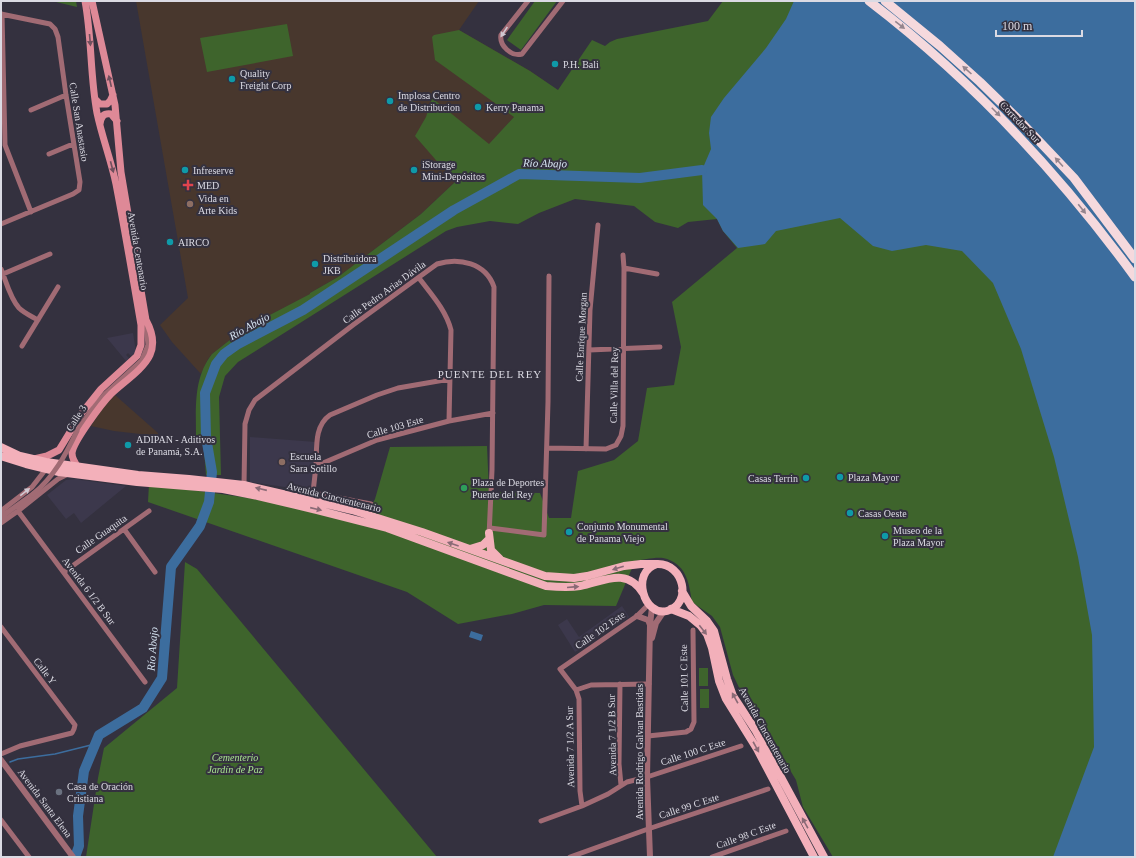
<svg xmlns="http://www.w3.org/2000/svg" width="1136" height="858" viewBox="0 0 1136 858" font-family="'Times New Roman',serif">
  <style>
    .built { fill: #3c384c }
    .industrial { fill: #48372d }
    .green { fill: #3e642c }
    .water { fill: #3c6d9e }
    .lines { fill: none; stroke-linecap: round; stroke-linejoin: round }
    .stream { stroke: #3c6d9e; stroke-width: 1.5 }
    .river { stroke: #3c6d9e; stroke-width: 10 }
    .minor { stroke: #a16b74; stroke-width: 5 }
    .tertiary { stroke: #a16b74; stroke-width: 6 }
    .secondary { stroke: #de8997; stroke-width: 7 }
    .primary { stroke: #f3b0ba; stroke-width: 8 }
    .motorway { stroke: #f5d9dd; stroke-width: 9 }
    .minor-bridge { stroke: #a16b74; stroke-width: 5 }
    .oneway { fill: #94858e }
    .oneway2 { fill: #d2c9d2 }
    .oneway3 { fill: #70505e }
    .oneway4 { fill: #8a6a76 }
    .culture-dot { fill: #0f9aa8; stroke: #34313f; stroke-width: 1.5 }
    .health-dot { fill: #e0444e; stroke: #34313f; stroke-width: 1.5 }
    .education-dot { fill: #8d6e63; stroke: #34313f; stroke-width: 1.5 }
    .leisure-dot { fill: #2e9e5b; stroke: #34313f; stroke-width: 1.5 }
    .worship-dot { fill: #6b7280; stroke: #34313f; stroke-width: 1.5 }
    .labels { text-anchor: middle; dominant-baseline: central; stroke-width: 4; stroke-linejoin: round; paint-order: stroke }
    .poi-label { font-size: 10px; fill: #dbdae3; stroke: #34313f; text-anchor: start }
    .street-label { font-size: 10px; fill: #dbdae3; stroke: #34313f }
    .park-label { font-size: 10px; font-style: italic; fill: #a9e390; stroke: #34313f }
    .water-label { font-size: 11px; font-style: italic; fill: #d6e4f2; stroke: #34313f }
    .neighbourhood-label { font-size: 11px; letter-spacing: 1px; fill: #dbdae3; stroke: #34313f }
  </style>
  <rect width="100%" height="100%" fill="#34313f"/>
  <path class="built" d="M133 333 136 352 131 356 128 353 126 355 129 358 126 361 107 338Z
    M250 437 316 442 312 491 250 482Z
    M77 479 81 480 126 486 81 523 74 513 66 519 47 495 66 480Z
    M622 606 629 617 575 652 558 625 567 619 579 637Z"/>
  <path class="industrial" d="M136 1H479L459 30 530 71 546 82 455 182 421 214 338 277 310 293 311 294 245 328 212 354 208 359 201 374 172 342 160 325 188 298Z
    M115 395 158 433V436L114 431 91 426 103 408Z"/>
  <path class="green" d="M52 1H76L77 7Z
    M535 1H557L521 50 507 40Z
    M723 1H1076L1004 60 1135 857H833L803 807 796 780 781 755 746 702 733 675 720 627 712 616 692 602C689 582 686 563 663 558 654 557 643 560 635 561L616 606 544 605 512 614 458 624 407 592 148 502 149 484 249 498 312 511 363 524 375 499 390 447 487 446 489 492 540 493 549 518H571L578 471 614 460 638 441 647 388 674 385 681 347 672 302 737 248 723 231 717 219 688 222 678 228 655 222 634 206 575 199 539 213 518 224 490 221 457 227 446 231 238 362 225 376 219 397 221 475H206L203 438 196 437C196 409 193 378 212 354L245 328 310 294V293L338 277 421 214 455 182 415 136 426 117 432 98 489 144 514 117 435 60 432 37 434 35 459 30 530 71 558 90 592 40 605 46 610 42 617 39 708 21Z
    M287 24 293 56 207 72 200 38Z
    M185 562 197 569 437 857H86L98 778 104 748 177 688Z
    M699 668H708V686H699Z
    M700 689H709V708H700Z"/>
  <path class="water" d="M794 1H1135V857H1053L1094 747 1092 635 1078 557 1054 457 1021 349 993 283 962 251 926 245 892 251 873 246 840 218 776 231 765 244 738 248 723 231 717 219 703 205 702 170 711 149 709 133 711 117 724 98 766 48 786 19Z
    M471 631 483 635 481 641 469 637Z"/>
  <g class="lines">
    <path class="stream" d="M10 762 18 759 55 754 95 744"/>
    <path class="river" d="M75 857 79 846 78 816 84 771 99 735 143 708 162 678 171 567 200 526 209 502 212 472 206 437 205 393 216 364 224 354 238 344 303 310 454 210 519 174 640 178 702 170"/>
    <path class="minor" d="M528 1 501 35C499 46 512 57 522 54L563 1
      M1 14 50 24 55 29 58 37 66 95 80 182 79 190 73 194 1 224
      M2 14 5 145 31 212
      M31 110 66 95
      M49 154 73 144
      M624 268 657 274
      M1 269C6 281 10 298 19 308 24 313 31 316 38 320
      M3 274 50 254
      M419 278C431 294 446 310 451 330L449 421
      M22 346 58 287
      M589 350 660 347
      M77 431 96 404 106 393 142 360 148 345 146 325
      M547 448 606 449 616 445 621 436 623 426 624 268 623 255
      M586 449 590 310 598 225
      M316 466C317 448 314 426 330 415L377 395 398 388 450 379
      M244 485 245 424 249 410 255 400 353 325 437 264C459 257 486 263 494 287L492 470 489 536
      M313 493 371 504
      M312 501 316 466 377 440 449 421 493 413
      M1 511 32 487 46 469
      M18 511 145 682
      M1 517 33 494
      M1 523 18 511 58 479 68 474
      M490 528 544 535 548 402 549 276
      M124 529 155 572
      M64 572 149 511
      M1 627 75 725 74 729 72 733 20 746 1 754
      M620 684 619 764 621 785
      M576 690 591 685 649 684
      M648 736 686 732 691 729 694 722 693 630
      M582 806 580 791 579 699 576 690 560 669 637 616 649 604
      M1 820 29 857
      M541 821 582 806 608 794 627 782 647 777 741 746
      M570 857 648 829 768 789
      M712 857 786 831"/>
    <path class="tertiary" d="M637 616 648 620 650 625
      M652 638 656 623 664 611
      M1 760 73 857
      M650 857 647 777 650 625 652 607"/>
    <path class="secondary" d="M95 99 100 104H107L110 101 113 95
      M100 124C101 117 103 113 111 114L117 121
      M34 459 47 456 59 450 81 414 101 389 137 356 141 345V325C133 278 125 231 116 184 111 160 102 137 97 113 90 76 92 38 85 1
      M78 467C75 463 72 459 72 453 73 442 102 403 111 394 122 383 143 370 150 355 155 344 152 331 146 320L121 172 115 105 92 1"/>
    <path class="primary" d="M1 447 20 456 46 462 138 475 189 479 244 485 352 510 422 532 545 576 574 578 587 576 624 566 641 564H657
      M1 456 26 464 59 472 137 482 223 489 258 496 317 510 387 528 546 586C557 587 569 588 580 586 605 581 626 567 643 593
      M489 533 491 550 500 559
      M470 549 483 545 488 540
      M657 564C684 563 693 604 667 611 644 617 630 572 657 564Z
      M682 591 691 606 707 621 714 631 727 679 733 696 756 731 824 857
      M671 609 689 616 701 626 707 634 712 648 719 681 726 699 757 749 814 857"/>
    <path class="motorway" d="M869 1C971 79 1059 173 1135 277
      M885 1 940 46 980 82 1020 121 1074 178 1135 259"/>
    <path class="minor-bridge" d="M33 494C54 477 66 454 77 431"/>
  </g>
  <defs><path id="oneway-solid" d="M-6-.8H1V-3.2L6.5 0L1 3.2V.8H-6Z"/></defs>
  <g class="oneway">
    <use href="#oneway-solid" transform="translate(900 25) rotate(38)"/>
    <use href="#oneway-solid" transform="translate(967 70) rotate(-138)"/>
    <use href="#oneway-solid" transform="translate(996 112) rotate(45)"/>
    <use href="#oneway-solid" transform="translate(1059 162) rotate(-132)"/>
    <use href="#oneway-solid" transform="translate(1082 209) rotate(51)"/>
  </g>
  <g class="oneway2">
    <use href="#oneway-solid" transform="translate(504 32) rotate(124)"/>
    <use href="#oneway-solid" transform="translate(25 492) rotate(-38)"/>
  </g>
  <g class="oneway3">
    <use href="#oneway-solid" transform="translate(90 40) rotate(85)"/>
    <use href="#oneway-solid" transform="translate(110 81) rotate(-103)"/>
    <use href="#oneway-solid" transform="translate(112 167) rotate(75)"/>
  </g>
  <g class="oneway4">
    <use href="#oneway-solid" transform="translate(261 489) rotate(-167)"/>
    <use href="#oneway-solid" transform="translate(316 509) rotate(13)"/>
    <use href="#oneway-solid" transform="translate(453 544) rotate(-161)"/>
    <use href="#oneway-solid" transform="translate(618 568) rotate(163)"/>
    <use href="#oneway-solid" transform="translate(573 587) rotate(-5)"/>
    <use href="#oneway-solid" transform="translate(703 630) rotate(52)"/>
    <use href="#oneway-solid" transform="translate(735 698) rotate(-119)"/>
    <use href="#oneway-solid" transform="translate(756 747) rotate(61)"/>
    <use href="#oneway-solid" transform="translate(805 823) rotate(-119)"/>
  </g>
  <g class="culture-dot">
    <circle cx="555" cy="64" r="4"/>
    <circle cx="232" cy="79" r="4"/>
    <circle cx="390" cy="101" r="4"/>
    <circle cx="478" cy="107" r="4"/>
    <circle cx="185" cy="170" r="4"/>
    <circle cx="414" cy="170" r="4"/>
    <circle cx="170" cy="242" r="4"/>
    <circle cx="315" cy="264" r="4"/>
    <circle cx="128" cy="445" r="4"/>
    <circle cx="840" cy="477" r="4"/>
    <circle cx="806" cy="478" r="4"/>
    <circle cx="850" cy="513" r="4"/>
    <circle cx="569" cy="532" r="4"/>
    <circle cx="885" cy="536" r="4"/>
  </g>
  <path class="health-dot" d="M186 179h4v4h4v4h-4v4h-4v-4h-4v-4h4z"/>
  <g class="education-dot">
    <circle cx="190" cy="204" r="4"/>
    <circle cx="282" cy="462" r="4"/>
  </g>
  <circle class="leisure-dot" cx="464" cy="488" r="4"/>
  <circle class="worship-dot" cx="59" cy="792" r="4"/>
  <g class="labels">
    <g class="poi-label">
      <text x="563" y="64">P.H. Bali</text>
      <text x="240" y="73">Quality<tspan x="240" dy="12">Freight Corp</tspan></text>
      <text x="398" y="95">Implosa Centro<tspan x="398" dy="12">de Distribucion</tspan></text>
      <text x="486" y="107">Kerry Panama</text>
      <text x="422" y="164">iStorage<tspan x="422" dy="12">Mini-Depósitos</tspan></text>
      <text x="193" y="170">Infreserve</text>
      <text x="197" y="185">MED</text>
      <text x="198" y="198">Vida en<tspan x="198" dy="12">Arte Kids</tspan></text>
      <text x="178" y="242">AIRCO</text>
      <text x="323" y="258">Distribuidora<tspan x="323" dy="12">JKB</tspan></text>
      <text x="136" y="439">ADIPAN - Aditivos<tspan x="136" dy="12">de Panamá, S.A.</tspan></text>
      <text x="290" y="456">Escuela<tspan x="290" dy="12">Sara Sotillo</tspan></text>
      <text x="848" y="477">Plaza Mayor</text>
      <text x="798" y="478" text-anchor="end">Casas Terrin</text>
      <text x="472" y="482">Plaza de Deportes<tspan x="472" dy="12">Puente del Rey</tspan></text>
      <text x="858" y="513">Casas Oeste</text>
      <text x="577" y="526">Conjunto Monumental<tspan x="577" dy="12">de Panama Viejo</tspan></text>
      <text x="893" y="530">Museo de la<tspan x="893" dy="12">Plaza Mayor</tspan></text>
      <text x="67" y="786">Casa de Oración<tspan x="67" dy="12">Cristiana</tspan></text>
    </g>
    <g class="street-label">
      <text transform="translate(79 122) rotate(81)">Calle San Anastasio</text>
      <text transform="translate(1020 122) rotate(46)">Corredor Sur</text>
      <text transform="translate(138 251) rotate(80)">Avenida Centenario</text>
      <text transform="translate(384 292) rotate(-36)">Calle Pedro Arias Dávila</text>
      <text transform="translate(581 337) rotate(-87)">Calle Enrique Morgan</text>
      <text transform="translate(614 385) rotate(-89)">Calle Villa del Rey</text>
      <text transform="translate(76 418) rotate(-57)">Calle 3</text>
      <text transform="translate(395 427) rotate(-16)">Calle 103 Este</text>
      <text transform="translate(334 497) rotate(14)">Avenida Cincuentenario</text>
      <text transform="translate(101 534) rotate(-35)">Calle Guaquita</text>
      <text transform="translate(89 591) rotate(53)">Avenida 6 1/2 B Sur</text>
      <text transform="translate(600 630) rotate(-35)">Calle 102 Este</text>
      <text transform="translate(45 671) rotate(53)">Calle Y</text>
      <text transform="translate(684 678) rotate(-91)">Calle 101 C Este</text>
      <text transform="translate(765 730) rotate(61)">Avenida Cincuentenario</text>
      <text transform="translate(612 735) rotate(-91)">Avenida 7 1/2 B Sur</text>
      <text transform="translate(570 747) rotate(-91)">Avenida 7 1/2 A Sur</text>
      <text transform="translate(639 752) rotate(-90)">Avenida Rodrigo Galvan Bastidas</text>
      <text transform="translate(693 752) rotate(-18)">Calle 100 C Este</text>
      <text transform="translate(45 803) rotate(53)">Avenida Santa Elena</text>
      <text transform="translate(689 806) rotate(-18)">Calle 99 C Este</text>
      <text transform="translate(746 835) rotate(-20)">Calle 98 C Este</text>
    </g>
    <g class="park-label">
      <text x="235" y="757">Cementerio<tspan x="235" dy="12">Jardín de Paz</tspan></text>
    </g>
    <g class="water-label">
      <text transform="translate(545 163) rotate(1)">Río Abajo</text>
      <text transform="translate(249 326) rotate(-29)">Río Abajo</text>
      <text transform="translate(152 649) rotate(-86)">Río Abajo</text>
    </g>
    <g class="neighbourhood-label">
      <text x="490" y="374">PUENTE DEL REY</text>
    </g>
  </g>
  <rect width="1136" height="858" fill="none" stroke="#dbdae3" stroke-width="4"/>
  <path d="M996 30v6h86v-6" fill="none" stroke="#dbdae3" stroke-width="2"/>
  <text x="1002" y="30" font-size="12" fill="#dbdae3" stroke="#34313f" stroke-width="3" paint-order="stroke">100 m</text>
</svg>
